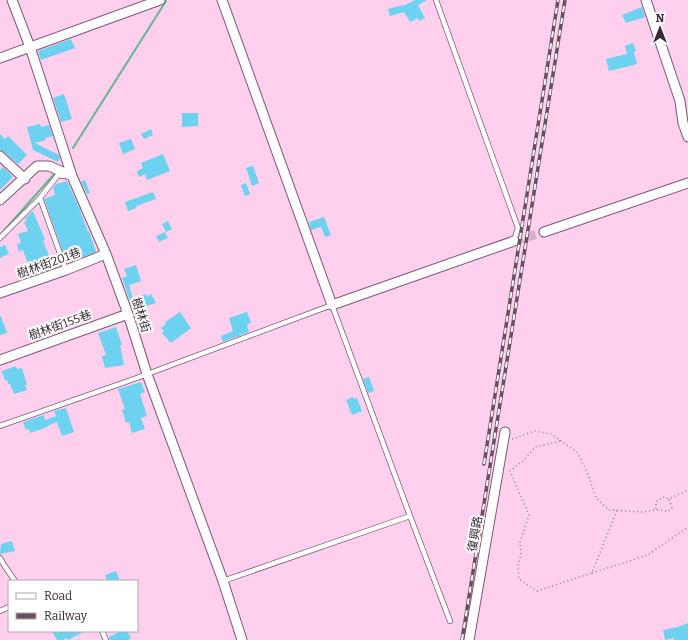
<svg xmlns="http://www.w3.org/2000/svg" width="688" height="640" viewBox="0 0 688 640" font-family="Bitter,'Noto Sans TC',serif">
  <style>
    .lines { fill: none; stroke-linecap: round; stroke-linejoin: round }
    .stream { stroke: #64b68c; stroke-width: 2 }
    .building { fill: #6cd2f0 }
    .street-tunnel { stroke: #d7afc9; stroke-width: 9; stroke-dasharray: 9 4.5; stroke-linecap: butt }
    .lane-casing { stroke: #7e5771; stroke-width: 6 }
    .street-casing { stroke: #7e5771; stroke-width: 11 }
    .path { stroke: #96778b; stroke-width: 1.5; stroke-dasharray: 1 3; stroke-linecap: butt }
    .lane { stroke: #fff; stroke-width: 4.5 }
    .street { stroke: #fff; stroke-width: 9 }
    .rail-casing { stroke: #685060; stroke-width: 3.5 }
    .rail { stroke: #fff; stroke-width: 2; stroke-dasharray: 6; stroke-linecap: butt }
    .labels { text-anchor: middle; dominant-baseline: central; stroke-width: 4; stroke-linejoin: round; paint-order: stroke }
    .street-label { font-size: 12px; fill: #3a2934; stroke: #fff }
  </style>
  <rect width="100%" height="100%" fill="#fed0ee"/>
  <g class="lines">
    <path class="stream" d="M73 148 166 1
      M1 234 56 172"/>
  </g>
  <path class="building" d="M415 0H427L418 5 425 18 419 21 418 18 410 22 404 12 390 16 388 9 403 5V6Z
    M642 7 645 17 626 23 622 15Z
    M71 39 75 48 41 60 38 51Z
    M633 43 636 51 634 52 637 64 609 71 606 59 627 54 625 46Z
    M64 94 72 119 61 122 53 98Z
    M182 113H198V126L182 127Z
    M40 124 41 127 49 125 53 136 45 138 46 140 35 143 59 155 60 158 58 162 33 150 27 127Z
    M151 129 153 135 144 139 141 134Z
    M0 134 5 139 8 136 27 155 18 164 4 152 0 150Z
    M131 139 135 149 123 154 119 143Z
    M163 154 170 171 147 180 145 174 139 177 137 171 143 168 141 163Z
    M253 166 259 183 252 186 246 168Z
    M3 167 13 177 0 190V170Z
    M85 180 90 193 87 194 81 182Z
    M67 181 79 207 88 232 89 231 96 252 67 263 44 199 55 195 53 188 56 184Z
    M246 183 250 194 245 196 241 185Z
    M153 192 156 199 136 206V208L128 211 125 202Z
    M33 211 45 240 43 241 54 268 32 275 23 250 19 252 17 244 21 243 18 234 28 231 24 222 27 221 25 218Z
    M324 217 331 235 325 237 321 227 311 230 309 222Z
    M168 221 172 229 166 232 162 224Z
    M165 232 168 238 159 242 156 236Z
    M5 245 9 254 0 258V247Z
    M136 265 141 281 127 286 129 285 133 299 146 294 147 297 151 294 156 303 133 310 122 278 127 276 124 269Z
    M180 312 191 328 171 343 162 333 164 331 161 328 166 324 165 322Z
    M247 312 251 323 247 324 249 332 223 342 221 336 233 331 229 318Z
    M0 316H1L7 333 0 335Z
    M116 327 122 345H120L124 365 105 368 102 356 106 355 98 333Z
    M16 366 17 369 22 368 27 385H25L27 390 14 394 10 384H8L7 380 5 381 2 371Z
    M369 377 374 391 368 393 363 379Z
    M141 382 145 392 140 394 147 416 141 418 145 429 132 433 129 422 126 423 122 410 125 409 118 389Z
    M353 397 354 399 357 398 362 411 352 415 346 400Z
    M66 408 74 432 62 436 57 422 47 426V427L30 433 29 429 26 430 23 422 44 415 45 420 56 416 54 411Z
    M12 541 15 551 0 554 1 544Z
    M116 571 120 581H107L105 575Z
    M688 623V640H674V638L665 640 663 630 678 627Z
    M52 631H85L68 640 67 638 63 640H57Z
    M121 631H127L131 638 128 640H110L109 637Z"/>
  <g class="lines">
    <path class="street-tunnel" d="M514 241 544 232"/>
    <g class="lane-casing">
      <path id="lane" d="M436 0 518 228 514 241
        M40 198 66 270
        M0 238 40 198 58 175 64 176
        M0 426 134 379 332 305 410 516 223 581
        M410 516 450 621
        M0 558 4 565 15 581
        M0 611 9 607
        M102 631 106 640"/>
    </g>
    <g class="street-casing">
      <path id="street" d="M12 0 30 47 72 176 106 254 128 314 147 374 223 581 242 640
        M222 0 332 305 514 241
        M646 0 680 101 683 123 688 137
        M0 58 160 0
        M0 156 25 179
        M0 200 37 166H49L72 176
        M544 232 688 183
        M0 293 66 270 106 254
        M0 360 128 314
        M469 640 505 432"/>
    </g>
    <path class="path" d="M512 439 535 431 551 434 577 452 588 474 596 498 609 510 642 512 656 510V502L663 497 669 499 688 490
      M560 441 535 447 524 460 510 471 529 515 520 542 521 554 518 565 519 579 537 591 592 573 617 510
      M657 510 668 511 672 508 669 499
      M592 573 648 555 688 527"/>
    <use href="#lane" class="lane"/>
    <use href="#street" class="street"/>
    <g class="rail-casing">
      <path id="rail" d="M484 464 558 0
        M462 640 565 0"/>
    </g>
    <use href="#rail" class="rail"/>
  </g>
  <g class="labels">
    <g class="street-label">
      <text transform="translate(49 263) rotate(-20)">樹林街201巷</text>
      <text transform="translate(141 315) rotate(72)">樹林街</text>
      <text transform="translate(60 325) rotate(-20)">樹林街155巷</text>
      <text transform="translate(475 534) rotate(-80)">復興路</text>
    </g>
  </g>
  <rect x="8" y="580" width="130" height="52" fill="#ffffff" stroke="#b0a9ae"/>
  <rect x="16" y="593" width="20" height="6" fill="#ffffff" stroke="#b0a9ae"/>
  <text x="44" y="600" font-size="12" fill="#3a2934">Road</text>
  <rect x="16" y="613" width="20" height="6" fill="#685060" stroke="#b0a9ae"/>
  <text x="44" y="620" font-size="12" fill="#3a2934">Railway</text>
  <g transform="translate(660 28)" stroke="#ffffff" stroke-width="3" paint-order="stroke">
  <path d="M0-3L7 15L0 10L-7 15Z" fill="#3a2934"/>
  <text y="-6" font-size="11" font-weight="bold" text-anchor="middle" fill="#3a2934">N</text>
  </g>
</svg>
